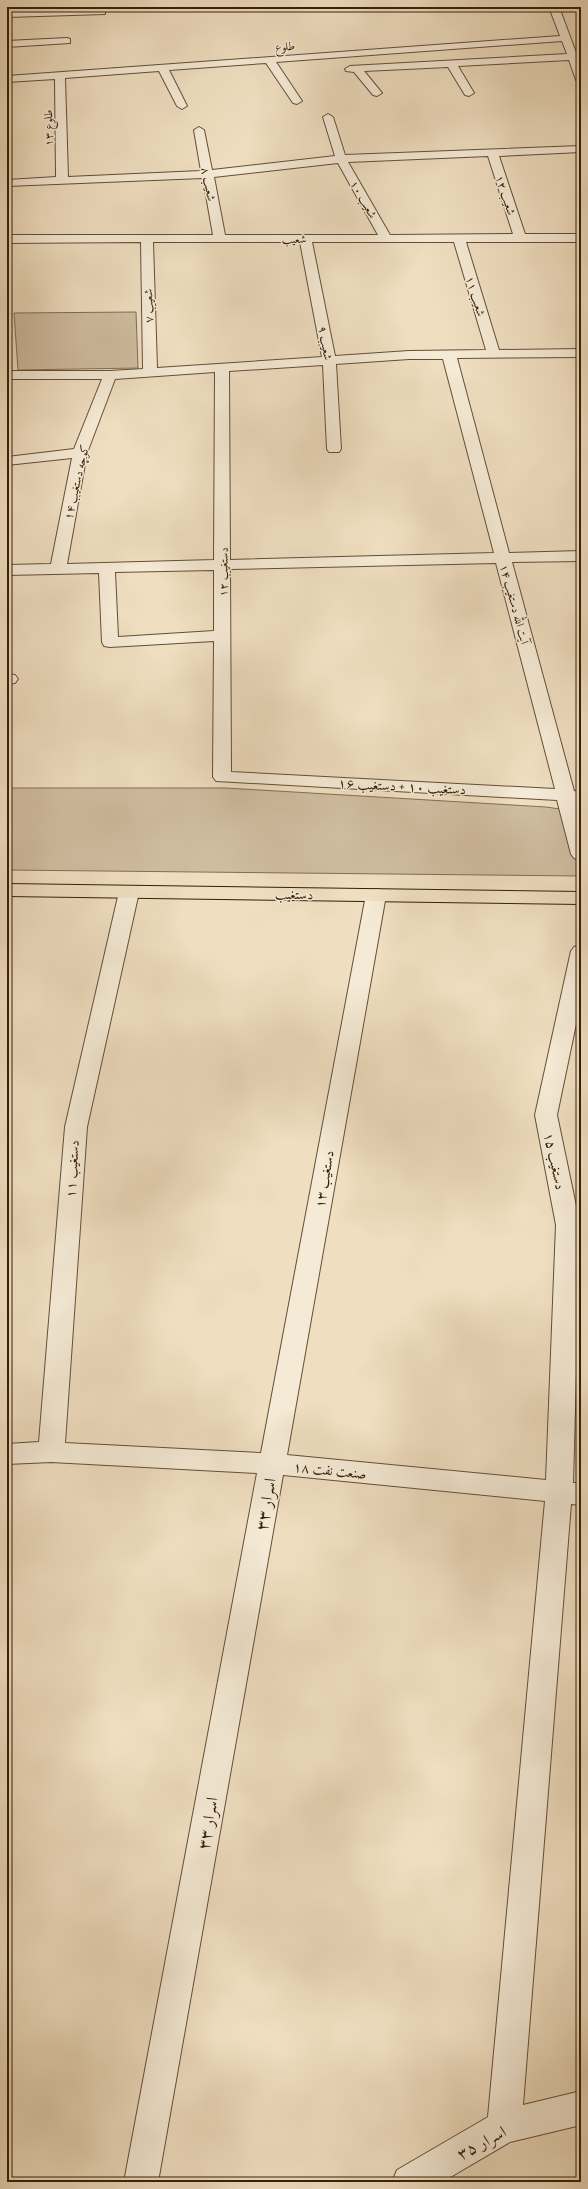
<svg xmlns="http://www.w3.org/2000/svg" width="588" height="2189" viewBox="0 0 588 2189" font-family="'Gentium Book Plus',Amiri,serif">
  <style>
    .green { fill: #d0bda1; stroke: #836e55 }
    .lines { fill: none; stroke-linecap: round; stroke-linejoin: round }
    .minor-casing { stroke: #644e37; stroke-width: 2 }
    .major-casing { stroke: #361e09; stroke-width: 2 }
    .minor { fill: #f5ead6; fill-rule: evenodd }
    .major { fill: #efdec0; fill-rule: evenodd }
    .labels { text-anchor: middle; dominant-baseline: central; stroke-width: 3; stroke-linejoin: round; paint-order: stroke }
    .far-street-label { font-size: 12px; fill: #361e09; stroke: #f5ead6 }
    .street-label { font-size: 14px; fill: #361e09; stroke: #f5ead6 }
    .near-street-label { font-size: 17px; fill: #361e09; stroke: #f5ead6 }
  </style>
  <rect width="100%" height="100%" fill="#efdec0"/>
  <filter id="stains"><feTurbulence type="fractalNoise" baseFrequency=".005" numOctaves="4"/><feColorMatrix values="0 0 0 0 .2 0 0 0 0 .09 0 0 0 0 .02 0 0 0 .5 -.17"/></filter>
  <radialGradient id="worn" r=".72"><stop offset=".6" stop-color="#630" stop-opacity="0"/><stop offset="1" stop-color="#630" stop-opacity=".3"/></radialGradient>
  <path class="green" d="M136 312 138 368 18 370 14 313Z
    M7 788H226L546 807 581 812V876L7 870Z"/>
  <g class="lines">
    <g class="minor-casing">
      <path id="minor" d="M549 7H559L581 66V83L576 80 569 60 458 66 474 93 469 96 465 95 448 67 364 71 382 93 377 96 373 95 354 72 346 71 345 69 350 66 567 54 562 41 276 62 302 101 297 104 293 103 266 63 169 70 187 106 182 109 177 106 159 71 65 78 68 177 201 171 194 130 199 127 204 130 212 170 335 156 323 117 328 114 333 117 345 155 581 146V152L499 156 525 234H581V242H466L499 350 581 349V357L457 358 509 553 581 551V561L512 562 574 791 581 792V804L577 803 581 818V860L574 858 571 854 557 800 216 781 213 777 214 641 110 647 104 646 102 642 99 573 7 575V565L51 564 72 458 7 465V457L74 449 102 379H7V371H110L143 369 141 242 7 243V235H213L203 178 7 186V180L56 177 55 79 7 82V76L560 36ZM488 156 513 234 390 235 348 162ZM338 163 378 235H225L214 177ZM153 242H300L322 357 157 368ZM312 242H454L486 350 409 351 335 356ZM409 359H443L494 553 230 560 229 371 323 365 327 449 329 452H339L341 449 336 364ZM215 372 214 560 67 564 87 453 115 379ZM496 563 555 789 231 772 230 569ZM214 570V631L118 637 115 572Z
        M102 9 105 10V14L7 17V11Z
        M67 38 70 39V43L7 47V41Z
        M7 674 15 675 18 679 15 683 7 684Z
        M129 886 136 888 139 892 87 1127 65 1443 261 1453 366 895 369 891 376 889 383 891 386 895 287 1455 546 1480 556 1225 535 1115 571 951 574 947 581 945V1000L557 1115 580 1225 573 1483H581V1505L571 1504 523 2105 581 2091V2125L510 2142 442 2182H392L397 2170 488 2117 545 1501 283 1475 158 2182H124L257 1473 51 1462 7 1464V1444L39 1442 65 1127 119 892 122 888Z"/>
    </g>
    <g class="major-casing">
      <path id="major" d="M7 884 581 892V904L7 896Z"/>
    </g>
    <use href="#minor" class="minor"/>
    <use href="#major" class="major"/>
  </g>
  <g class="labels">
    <g class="far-street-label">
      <text transform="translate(285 46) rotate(-4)">طلوع</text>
      <text transform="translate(48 128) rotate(-91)">طلوع ۱۳</text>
      <text transform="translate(209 184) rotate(79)">شعیب ۸</text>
      <text transform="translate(506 195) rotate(72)">شعیب ۱۲</text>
      <text transform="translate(364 199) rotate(60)">شعیب ۱۰</text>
      <text x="294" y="238">شعیب</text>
      <text transform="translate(476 296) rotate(73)">شعیب ۱۱</text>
      <text transform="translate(148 306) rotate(-91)">شعیب ۷</text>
      <text transform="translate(326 343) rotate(80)">شعیب ۹</text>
      <text transform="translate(76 482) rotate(-77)">کوچه دستغیب ۱۴</text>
      <text transform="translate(223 572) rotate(-89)">دستغیب ۱۲</text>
      <text transform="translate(515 604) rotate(75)">آیت الله دستغیب ۱۴</text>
    </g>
    <g class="street-label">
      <text transform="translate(402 786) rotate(3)">دستغیب ۱۰ + دستغیب ۱۶</text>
      <text transform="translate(294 894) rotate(1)">دستغیب</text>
      <text transform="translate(555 1161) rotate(78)">دستغیب ۱۵</text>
      <text transform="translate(72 1169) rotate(-86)">دستغیب ۱۱</text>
      <text transform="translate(324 1179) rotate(-80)">دستغیب ۱۳</text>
      <text transform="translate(330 1470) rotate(6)">صنعت نفت ۱۸</text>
    </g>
    <g class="near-street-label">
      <text transform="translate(265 1504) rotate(-80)">اسرار ۳۳</text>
      <text transform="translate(207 1823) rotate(-80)">اسرار ۳۳</text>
      <text transform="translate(481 2142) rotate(-28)">اسرار ۳۵</text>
    </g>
  </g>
  <rect width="588" height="2189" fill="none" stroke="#efdec0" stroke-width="24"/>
  <rect x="8" y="8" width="572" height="2173" fill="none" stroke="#361e09" stroke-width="2"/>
  <rect x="12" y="12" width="564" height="2165" fill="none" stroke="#361e09"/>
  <rect width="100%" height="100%" filter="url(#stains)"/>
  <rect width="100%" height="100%" fill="url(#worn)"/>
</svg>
